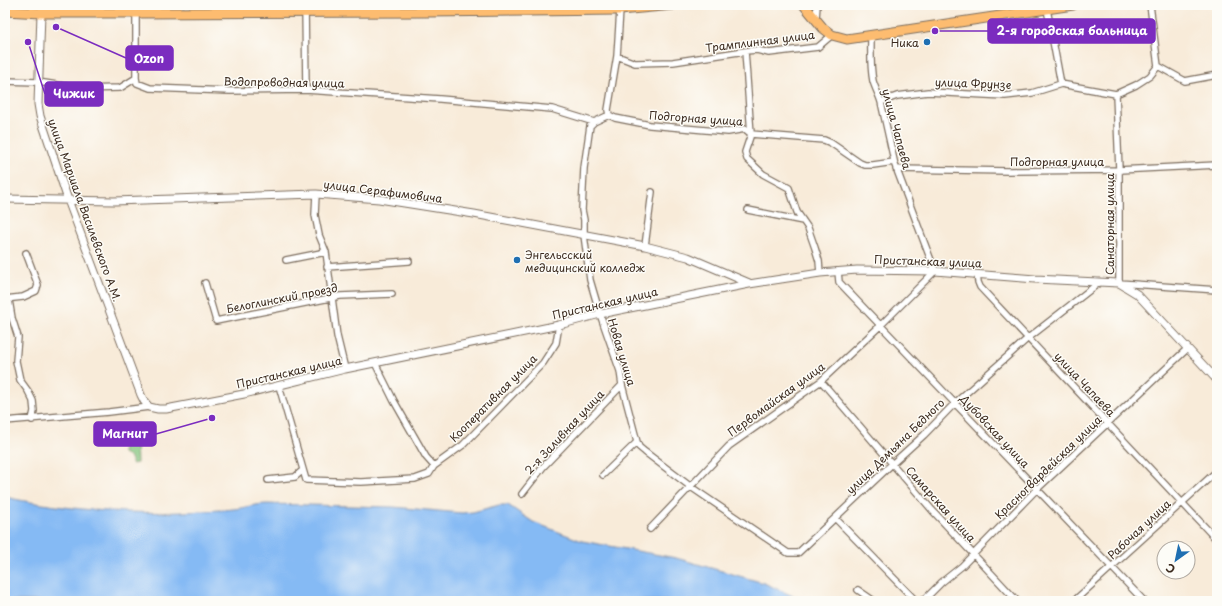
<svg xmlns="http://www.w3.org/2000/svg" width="1222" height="606" viewBox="0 0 1222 606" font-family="'Playpen Sans',sans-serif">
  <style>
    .green { fill: #85c67f; stroke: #60784e }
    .water { fill: #85baf4; stroke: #607289 }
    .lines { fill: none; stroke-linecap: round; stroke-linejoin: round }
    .minor-casing { stroke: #7d6e5f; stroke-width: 8 }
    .tertiary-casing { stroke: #7d6e5f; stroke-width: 9 }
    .primary-casing { stroke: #7d6e5f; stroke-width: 11 }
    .minor { stroke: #fff; stroke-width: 5.5 }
    .tertiary { stroke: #fff; stroke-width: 7 }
    .primary { stroke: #fdbc70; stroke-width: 9 }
    .poi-dot { fill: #1f6fb2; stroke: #fdfcf7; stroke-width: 1.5 }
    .labels { text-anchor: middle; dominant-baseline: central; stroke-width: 3; stroke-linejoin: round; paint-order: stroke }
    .street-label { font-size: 11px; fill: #3b2a1e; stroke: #fdfcf7 }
    .poi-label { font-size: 11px; fill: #3b2a1e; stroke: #fdfcf7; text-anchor: end }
    .leader { fill: none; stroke: #7b2cbf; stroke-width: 1.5 }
    .callout-dot { fill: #7b2cbf; stroke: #fdfcf7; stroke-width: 1.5 }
    .callout { fill: #7b2cbf; stroke: #7b2cbf; stroke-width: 1.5 }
    .callout-label { font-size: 12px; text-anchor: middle; font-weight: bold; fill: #fff }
  </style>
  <rect width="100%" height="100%" fill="#fdfcf7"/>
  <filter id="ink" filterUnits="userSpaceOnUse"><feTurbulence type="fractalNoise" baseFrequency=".025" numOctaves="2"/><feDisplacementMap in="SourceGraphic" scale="8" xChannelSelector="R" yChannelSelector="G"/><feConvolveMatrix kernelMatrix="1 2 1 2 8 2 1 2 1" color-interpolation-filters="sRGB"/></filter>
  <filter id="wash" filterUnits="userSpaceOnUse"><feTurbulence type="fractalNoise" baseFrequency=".012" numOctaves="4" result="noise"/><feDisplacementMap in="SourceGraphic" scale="16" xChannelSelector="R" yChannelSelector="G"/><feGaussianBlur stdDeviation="0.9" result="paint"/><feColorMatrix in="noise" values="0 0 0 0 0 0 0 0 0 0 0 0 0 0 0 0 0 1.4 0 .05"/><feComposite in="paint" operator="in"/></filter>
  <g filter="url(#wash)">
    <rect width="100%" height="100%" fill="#f8ebd9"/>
    <path class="green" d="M136 440 137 463 132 464V459L123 453 122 441Z"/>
    <path class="water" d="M5 497C68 511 140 515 204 511 216 510 229 510 241 508 250 506 258 504 267 504L393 507 462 513 473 512 499 505H508L533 522 582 541 676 558 764 583 804 601H5Z"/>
  </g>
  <g filter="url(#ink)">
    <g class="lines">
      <g class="minor-casing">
        <path id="minor" d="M136 5V78
          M305 5 306 90
          M1150 5 1158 66
          M1047 9 1061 84
          M620 10 617 56 608 110 609 115 594 122 590 126 584 168 582 210 584 220V235L590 280 600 314 620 371 622 385 637 442 639 447 645 452 691 487 788 553H798L892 464 924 435 955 403 1027 339 1100 282
          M816 19 817 5
          M745 51 751 134 745 152 747 159 763 174 789 188 797 212 808 228 815 248 819 261 820 273
          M617 56 635 63 673 62 745 51 757 50 769 53 818 47 832 35
          M5 81 38 82 82 89 120 88 136 78 137 83 150 88 230 91 306 90 440 99 552 109 594 122
          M1116 94 1119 170V283L1217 290
          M881 102 897 96 928 92 1005 96 1032 93 1061 84 1116 94 1136 85 1150 76 1158 66 1185 81 1217 75
          M609 115 615 118 650 125 728 132 745 129 751 134 824 140 831 143 860 163 865 165H873L894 162
          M896 169 1008 171 1119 170 1217 165
          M316 194 315 215 319 235 326 252 337 336 345 369
          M748 210 803 221
          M645 246 652 192
          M286 260 326 252
          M327 267 409 261
          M838 271 839 282 1144 601
          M977 274 978 282 980 287 1217 540
          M205 283 216 321 340 296 392 294
          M5 299 23 297 36 291 38 285 26 253
          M9 300 12 318 18 337 16 361 20 380 28 391 33 401 34 411 32 420
          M375 363 394 401 426 457 434 466
          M821 381 932 510 1017 601
          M279 386 306 480 361 482 415 479 429 474 434 466 463 445 543 363 556 343 559 325
          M5 421 109 412 149 407
          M603 475 637 442
          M268 480 295 477 303 470
          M522 494 543 467 622 385
          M835 518 916 601
          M650 529 729 446 821 381 881 325 935 271 895 165 881 102C879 95 875 88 873 81 870 66 871 50 871 35
          M858 590 874 601
          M923 601 942 582 962 566 1036 490 1187 349
          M1074 601 1217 471"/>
      </g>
      <g class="tertiary-casing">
        <path id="tertiary" d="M41 13 38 104 40 116 68 200 141 395 144 401 149 407 158 409H166L244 394 345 369 559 325 600 314 749 284 820 273 857 270 935 271 1035 279 1119 283 1137 294 1217 380
          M5 199 114 201 316 194 379 199 474 214 645 246 688 257 749 283"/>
      </g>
      <g class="primary-casing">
        <path id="primary" d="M804 5 823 28 832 35 847 39 1073 5
          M5 11 41 13H136L429 12 620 10 673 5"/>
      </g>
      <use href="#minor" class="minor"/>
      <use href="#tertiary" class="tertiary"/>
      <use href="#primary" class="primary"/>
    </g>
  </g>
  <g class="poi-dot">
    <circle cx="927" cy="42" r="4"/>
    <circle cx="517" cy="260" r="4"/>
  </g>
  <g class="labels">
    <g class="street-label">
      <text transform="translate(760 41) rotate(-7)">Трамплинная улица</text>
      <text transform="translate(284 82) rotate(1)">Водопроводная улица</text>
      <text transform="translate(973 83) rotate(2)">улица Фрунзе</text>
      <text transform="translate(696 118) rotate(4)">Подгорная улица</text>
      <text transform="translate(897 129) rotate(75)">улица Чапаева</text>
      <text x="1057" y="161">Подгорная улица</text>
      <text transform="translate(383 191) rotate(7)">улица Серафимовича</text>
      <text transform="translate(85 210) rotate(70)">улица Маршала Василевского А.М.</text>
      <text transform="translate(1109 224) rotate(-90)">Санаторная улица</text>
      <text transform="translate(928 261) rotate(2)">Пристанская улица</text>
      <text transform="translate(282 298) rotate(-11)">Белоглинский проезд</text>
      <text transform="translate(605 303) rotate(-13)">Пристанская улица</text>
      <text transform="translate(622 352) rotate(73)">Новая улица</text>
      <text transform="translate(289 372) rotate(-13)">Пристанская улица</text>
      <text transform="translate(1085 384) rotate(47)">улица Чапаева</text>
      <text transform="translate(493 398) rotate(-45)">Кооперативная улица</text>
      <text transform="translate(776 399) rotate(-36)">Первомайская улица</text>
      <text transform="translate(995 431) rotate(47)">Дубовская улица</text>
      <text transform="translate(564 432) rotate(-47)">2-я Заливная улица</text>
      <text transform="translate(895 446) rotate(-44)">улица Демьяна Бедного</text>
      <text transform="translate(1048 467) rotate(-44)">Красногвардейская улица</text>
      <text transform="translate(941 504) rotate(48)">Самарская улица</text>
      <text transform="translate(1139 529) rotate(-43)">Рабочая улица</text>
    </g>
    <g class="poi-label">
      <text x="919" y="42">Ника</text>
      <text x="525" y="254" text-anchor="start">Энгельсский<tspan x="525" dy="13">медицинский колледж</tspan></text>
    </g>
  </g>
  <path class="leader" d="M935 31L988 31M56 27L126 58M28 42L45 94M212 418L156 434"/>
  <g class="callout-dot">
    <circle cx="935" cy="31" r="4"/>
    <circle cx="56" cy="27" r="4"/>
    <circle cx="28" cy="42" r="4"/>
    <circle cx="212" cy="418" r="4"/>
  </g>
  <g class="callout">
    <rect x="988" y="19" width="167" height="24" rx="4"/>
    <rect x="126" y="46" width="47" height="24" rx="4"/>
    <rect x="45" y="82" width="58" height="24" rx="4"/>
    <rect x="94" y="422" width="62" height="24" rx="4"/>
  </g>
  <g class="callout-label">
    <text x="1072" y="35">2-я городская больница</text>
    <text x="149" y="63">Ozon</text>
    <text x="74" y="98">Чижик</text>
    <text x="125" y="438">Магнит</text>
  </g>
  <rect width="1222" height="606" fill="none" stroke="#fdfcf7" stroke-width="20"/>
  <g transform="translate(1176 560) rotate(213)"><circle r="19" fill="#fdfcf7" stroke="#afa8a0"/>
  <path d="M0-3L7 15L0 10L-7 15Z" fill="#1f6fb2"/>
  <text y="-6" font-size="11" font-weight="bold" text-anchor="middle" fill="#3b2a1e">С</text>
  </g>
</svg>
